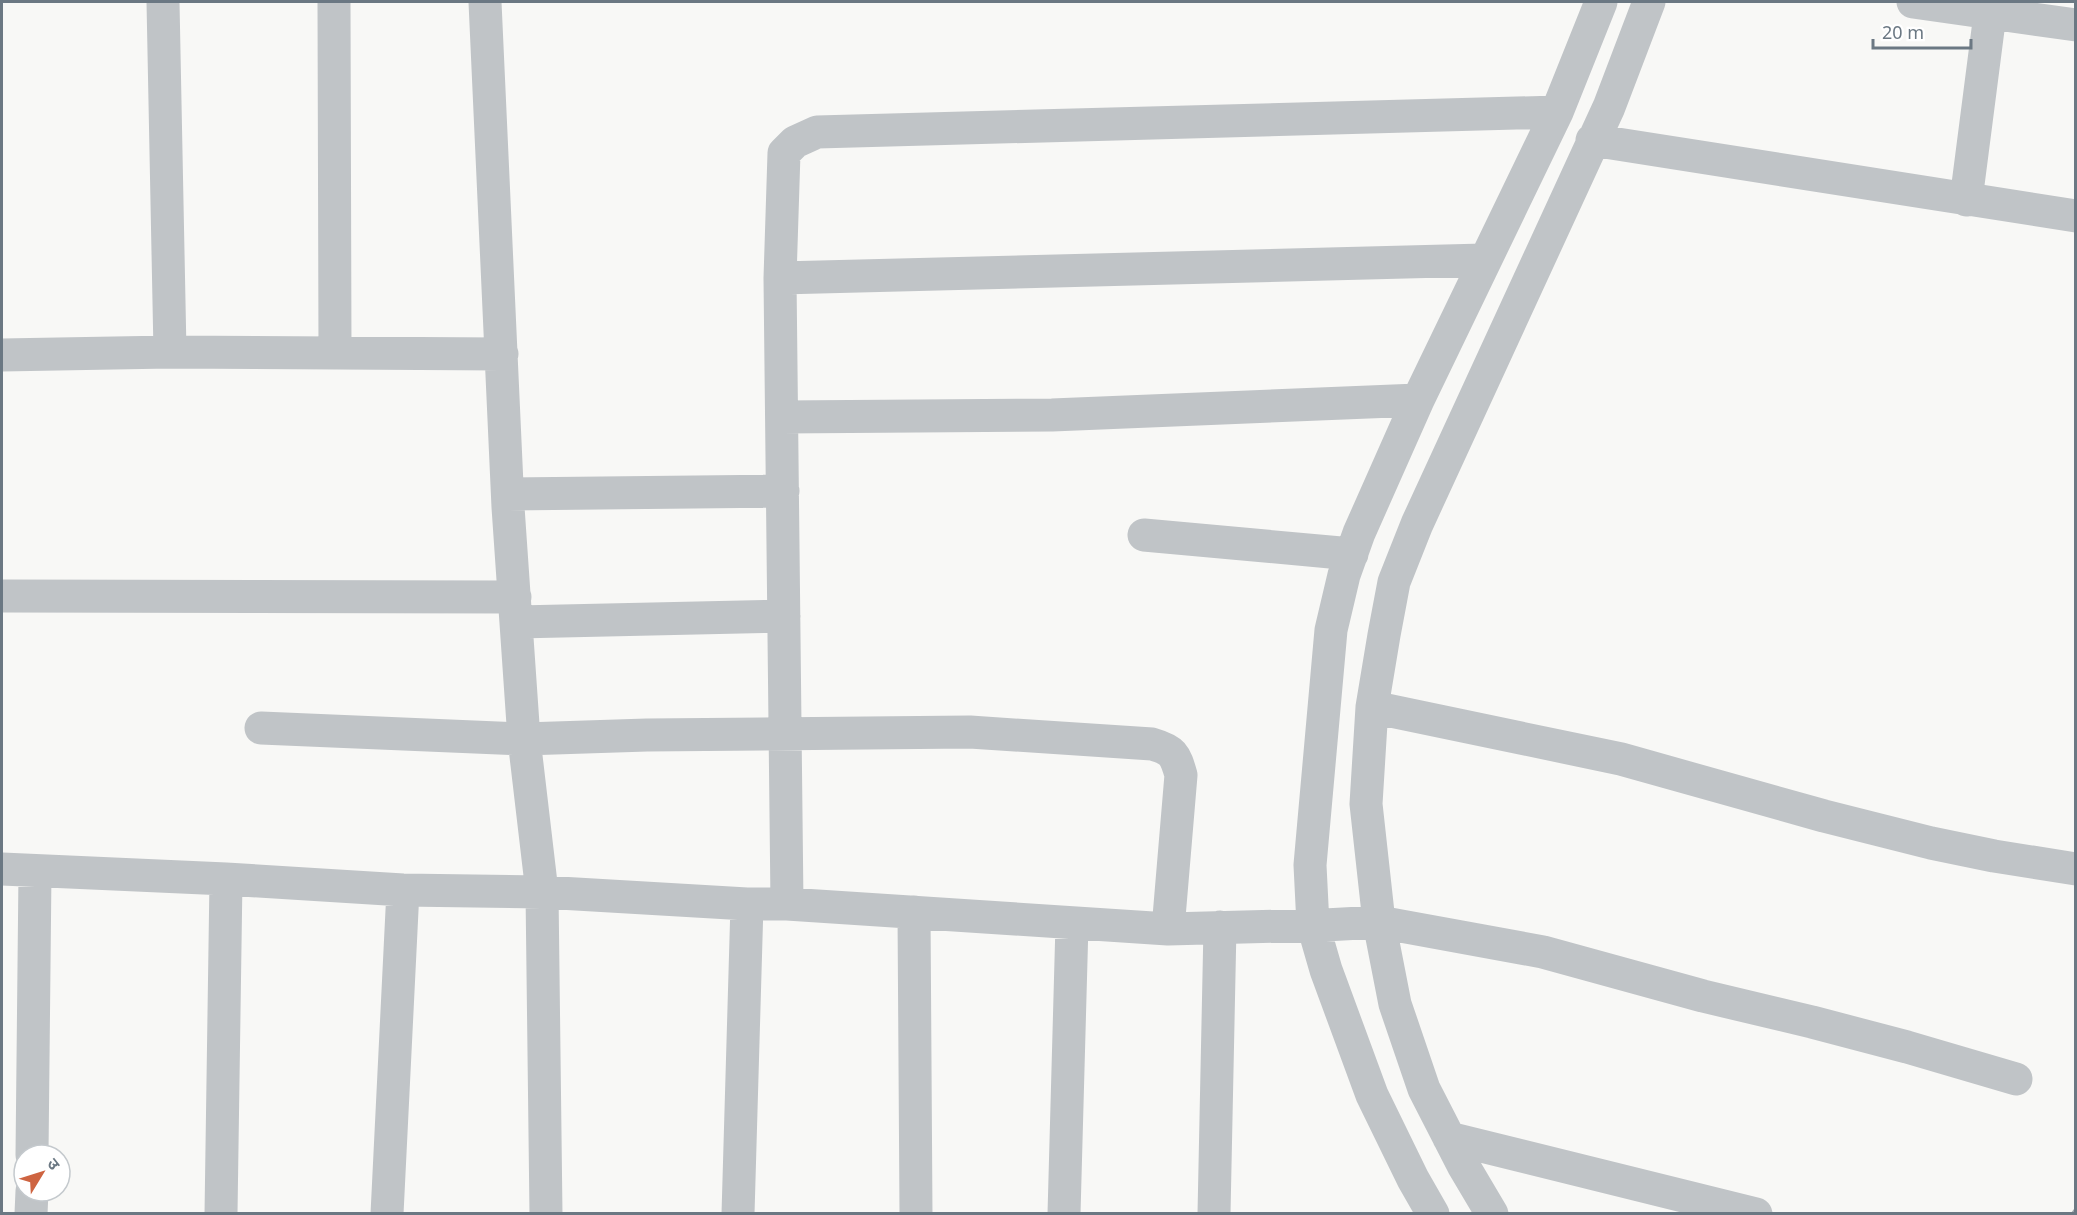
<svg xmlns="http://www.w3.org/2000/svg" width="2077" height="1215" viewBox="0 0 2077 1215" font-family="'Noto Sans','Noto Sans Devanagari',sans-serif">
  <style>
    .lines { fill: none; stroke-linecap: round; stroke-linejoin: round }
    .minor { stroke: #c0c4c7; stroke-width: 33 }
    .rail { stroke: #a0a6ab; stroke-width: 4.5; stroke-dasharray: 9 4.5; stroke-linecap: butt }
  </style>
  <rect width="100%" height="100%" fill="#f8f8f6"/>
  <g class="lines">
    <path class="minor" d="M163 2 170 352
      M334 2 335 353
      M485 2 508 507 524 739 542 892 546 1214
      M1913 2 2076 25
      M1592 140 2076 216
      M1966 200 1990 14
      M780 278 1484 260
      M2 355 170 352 502 354
      M782 417 1052 415 1418 400
      M508 494 783 491
      M1144 535 1352 554
      M2 596 515 597
      M517 622 784 616
      M1372 707 1621 759 1824 816 1931 843 1994 856 2076 869
      M261 728 524 739 647 735 970 732 1152 744C1173 750 1175 754 1181 775L1168 929
      M2 869 226 879 403 890 542 892 747 904H787L1168 929 1325 925 1379 922 1543 952 1703 996 1812 1022 1907 1047 2016 1079
      M787 904 780 278 784 153 795 142 817 132 1557 112
      M914 912 916 1214
      M1449 1138 1756 1214
      M32 1155 35 872
      M31 1214 32 1191
      M221 1214 226 879
      M387 1214 403 890
      M738 1214 747 904
      M1064 1214 1072 924
      M1214 1214 1220 927
      M1433 1214 1413 1179 1372 1095 1326 970 1313 925 1310 865 1331 630 1344 575 1359 533 1418 400 1557 112 1601 2
      M1492 1214 1463 1165 1424 1089 1395 1004 1379 922 1366 804 1372 707 1384 635 1394 582 1417 524 1609 107 1649 2"/>
    <path class="rail" d="M2073 1214 2076 1210"/>
  </g>
  <rect width="2077" height="1215" fill="none" stroke="#6b7883" stroke-width="6"/>
  <g transform="translate(42 1173) rotate(52)"><circle r="28" fill="#ffffff" stroke="#c4c9cd" stroke-width="1.5"/>
  <path d="M0-4.5L10 22L0 15L-10 22Z" fill="#ce6441"/>
  <text y="-9" font-size="16" font-weight="bold" text-anchor="middle" fill="#6b7883">उ</text>
  </g>
  <path d="M1873 39v9h98v-9" fill="none" stroke="#6b7883" stroke-width="3"/>
  <text x="1882" y="39" font-size="18" fill="#6b7883" stroke="#ffffff" stroke-width="4.5" paint-order="stroke">20 m</text>
</svg>
